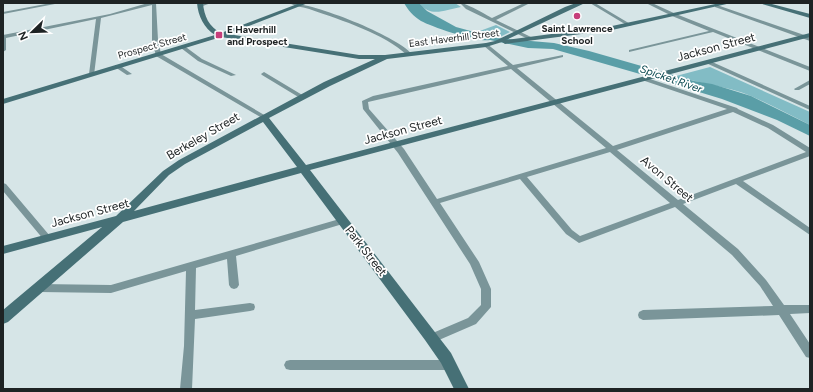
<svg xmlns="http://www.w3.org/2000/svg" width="813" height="392" viewBox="0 0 813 392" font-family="Figtree,sans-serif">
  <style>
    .green { fill: #82bcc5 }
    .water { fill: #5a9ea7 }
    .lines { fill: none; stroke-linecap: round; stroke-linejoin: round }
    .street { fill: #7a9599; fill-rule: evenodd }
    .secondary { fill: #467076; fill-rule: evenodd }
    .poi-dot { fill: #c63e7a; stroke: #fff; stroke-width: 1.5 }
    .labels { text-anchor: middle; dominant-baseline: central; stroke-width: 3.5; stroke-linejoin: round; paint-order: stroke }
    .far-poi-label { font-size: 10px; font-weight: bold; fill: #1e2324; stroke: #fff }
    .far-street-label { font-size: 10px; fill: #1e2324; stroke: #fff }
    .far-water-label { font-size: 11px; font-style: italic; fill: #0d4b52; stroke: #fff }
    .street-label { font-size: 12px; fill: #1e2324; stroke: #fff }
  </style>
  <rect width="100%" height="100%" fill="#d6e5e7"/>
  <path class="green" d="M419 3H455L461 7C444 10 431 18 419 3Z
    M496 25 510 32 498 38 477 32Z
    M710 67 810 112V125C790 115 771 105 751 96 727 86 701 84 676 76Z"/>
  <path class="water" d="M404 3H419L427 11 456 27 496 38 554 43 589 51 694 81 712 84 751 96 810 125V136L777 120 722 99 640 74 553 49 528 48 490 40C479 43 432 27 421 21 413 16 408 10 404 3Z"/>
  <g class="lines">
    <path class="street" d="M51 3H60L3 14V12Z
      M148 3H156L158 40 161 54 266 116V118H262L156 56 152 40V5L101 18 94 75 89 74 96 19 6 38V50L3 52V35L110 14Z
      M205 3H211L200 7 198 6Z
      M289 3C314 3 395 35 412 54L407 55C385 34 341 20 312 10 305 7 296 7 289 3Z
      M460 3C466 3 485 14 492 18L524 3H530L496 20 535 39 530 40 466 9Z
      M590 3H595L632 25 628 26Z
      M646 3H652L676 14 810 67V71L713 32 629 52V50L709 31 672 16Z
      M717 5 810 37V41L715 7V6Z
      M486 43 513 65 563 55V57L517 68 613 146 727 109 642 80 641 79 644 77 737 108 738 109 773 125 810 148V156L743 181 810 228V235L736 184 683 204 738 249 766 280 784 305H810V313L790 314 810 344V358L806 357 779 315 643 320 639 318 638 315 639 312 643 310 773 306 760 286 732 255 675 207 579 243 566 234 520 179 440 203 479 262 491 289V307L476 324 432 343 428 341 427 338 428 335 468 318 481 305V289L470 264 398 153 363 109 362 101 373 96 508 66 484 46 483 45ZM511 69 606 148 437 199 404 149 369 109 368 102ZM733 112 768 128 806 152 678 200 617 150ZM610 152 670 203 580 236 572 230 527 177Z
      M183 45 202 59 236 75 231 76 198 61 181 48 180 47Z
      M706 61H710L810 106V110L706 63Z
      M115 65H119L132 74 127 75 115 67Z
      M264 72 304 96 305 97 302 99 300 98 262 75 261 74Z
      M810 80V84L799 90H795L794 89Z
      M3 183 6 184 50 236 51 238 50 240H44L3 191Z
      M343 218 346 219 347 221 346 223 236 256 239 285 237 288 234 289 231 288 229 285 227 259 196 268 195 310 250 303 254 304 255 307 254 310 250 311 195 319 192 389H180L184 346 186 271 111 293 40 292 37 291 35 288 37 285 40 284 111 285Z
      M290 360H450L454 361 456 365 454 369 450 370H290L286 369 284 365 286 361Z"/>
    <path class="secondary" d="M197 3H203C204 16 209 27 221 33L300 3H308L228 34 359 55H385L486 43 495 41 565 7 576 3H585L506 40 612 26 720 3H731L612 30 505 44 502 42 486 47 387 59 330 86 269 118 306 165 810 33V37L310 170 451 353 469 389H454L441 363 425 340 301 173 123 222 8 322 3 324V310L102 227 3 254V246L116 216 163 171 179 160 324 82 375 59H359L221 37 3 104V99L215 35C204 28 198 16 197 3ZM263 122 297 167 134 211 169 175 185 164Z
      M759 3H768L810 14V18Z"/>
  </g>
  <g class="poi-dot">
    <circle cx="577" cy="16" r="4"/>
    <rect x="215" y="31" width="8" height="8" rx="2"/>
  </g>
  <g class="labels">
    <g class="far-poi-label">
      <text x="577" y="28">Saint Lawrence<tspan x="577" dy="12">School</tspan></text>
      <text x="227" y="29" text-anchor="start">E Haverhill<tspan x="227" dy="12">and Prospect</tspan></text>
    </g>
    <g class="far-street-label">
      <text transform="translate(454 38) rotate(-7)">East Haverhill Street</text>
      <text transform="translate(152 46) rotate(-16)">Prospect Street</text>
    </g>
    <g class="far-water-label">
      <text transform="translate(671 79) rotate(19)">Spicket River</text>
    </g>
    <g class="street-label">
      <text transform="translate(716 47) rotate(-15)">Jackson Street</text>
      <text transform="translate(403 130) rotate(-15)">Jackson Street</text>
      <text transform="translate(203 136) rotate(-30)">Berkeley Street</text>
      <text transform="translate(667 179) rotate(40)">Avon Street</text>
      <text transform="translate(90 213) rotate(-15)">Jackson Street</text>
      <text transform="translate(366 251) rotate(52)">Park Street</text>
    </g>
  </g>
  <rect width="813" height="392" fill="none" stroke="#1e2324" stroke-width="8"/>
  <g transform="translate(32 32) rotate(247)" stroke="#ffffff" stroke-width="3" paint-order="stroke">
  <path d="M0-3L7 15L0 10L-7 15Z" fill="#1e2324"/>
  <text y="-6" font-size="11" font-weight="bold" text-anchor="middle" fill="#1e2324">N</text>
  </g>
</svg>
